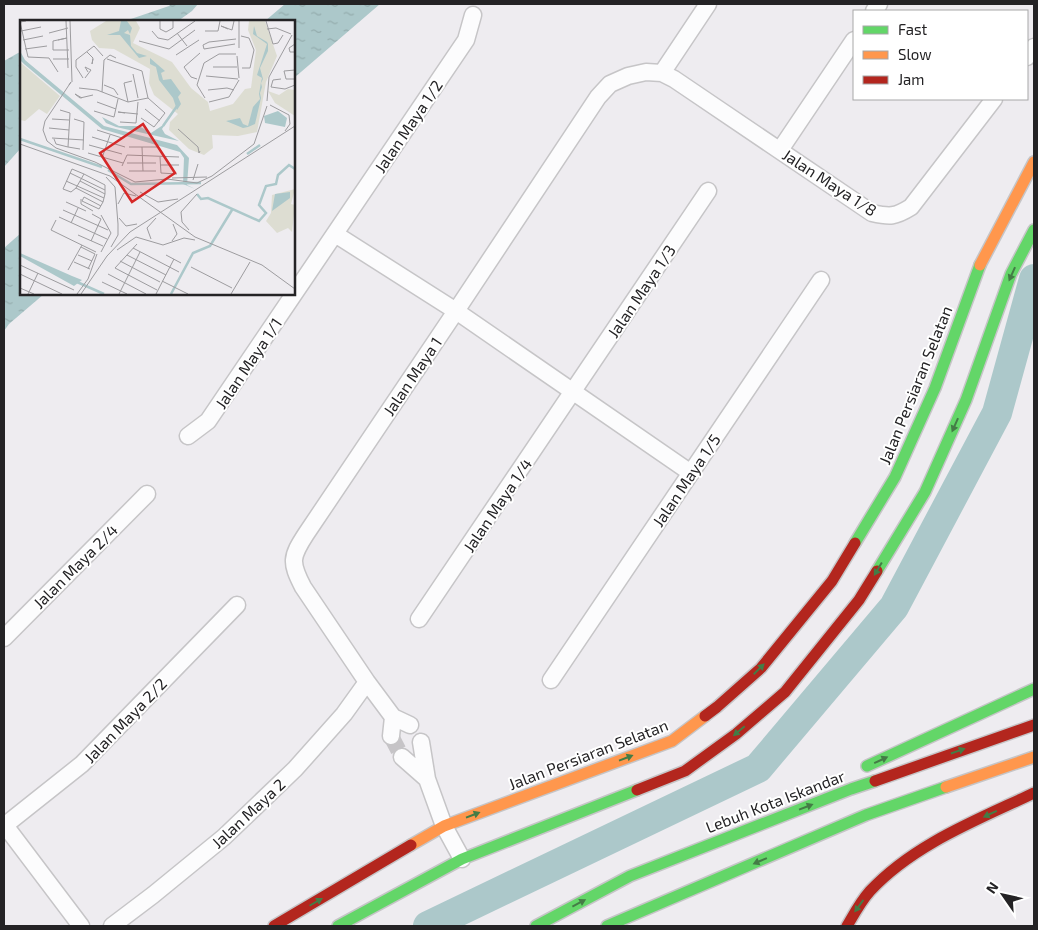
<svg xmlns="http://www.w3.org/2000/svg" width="1038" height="930" viewBox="0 0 1038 930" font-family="'Exo 2',sans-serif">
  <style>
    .water { fill: url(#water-ripples) }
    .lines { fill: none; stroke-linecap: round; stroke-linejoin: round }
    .river { stroke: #acc8ca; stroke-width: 30 }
    .street-tunnel { stroke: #c6c4c7; stroke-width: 16; stroke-dasharray: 16 8; stroke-linecap: butt }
    .street-casing { stroke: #c6c5c7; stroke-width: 19 }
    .fast-casing { stroke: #c6c5c7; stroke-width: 14 }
    .slow-casing { stroke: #c6c5c7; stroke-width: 14 }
    .jam-casing { stroke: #c6c5c7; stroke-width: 14 }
    .street { stroke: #fcfcfd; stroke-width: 16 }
    .fast { stroke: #63d668; stroke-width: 11 }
    .slow { stroke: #ff974d; stroke-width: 11 }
    .jam { stroke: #b3261e; stroke-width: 11 }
    .oneway { fill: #447c46 }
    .labels { text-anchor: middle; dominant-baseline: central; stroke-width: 4; stroke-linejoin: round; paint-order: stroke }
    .street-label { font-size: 16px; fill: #242325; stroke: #fff }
    .inset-river { fill: none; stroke: #acc8ca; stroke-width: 2.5 }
    .inset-road { fill: none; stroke: #9d9c9f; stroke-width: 1 }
    .view { fill: #d62828; fill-opacity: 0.15; stroke: #d62828; stroke-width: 2.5 }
    .inset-edge { fill: none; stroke: #242325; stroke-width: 2.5 }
  </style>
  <defs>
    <pattern id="water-ripples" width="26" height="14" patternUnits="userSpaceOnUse" patternTransform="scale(1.25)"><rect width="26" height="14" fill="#acc8ca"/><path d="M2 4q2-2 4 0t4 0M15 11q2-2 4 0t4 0" fill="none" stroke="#94acad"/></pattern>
  </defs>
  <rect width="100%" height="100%" fill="#eeecf0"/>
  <path class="water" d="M171 4H198L192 11 178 21H125L169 6Z
    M285 4H380L294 78V21H265Z
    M21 52V148L4 167V61L18 53Z
    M21 233V294H44L9 324 4 331V248Z"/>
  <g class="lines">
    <path class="river" d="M428 926 758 768 894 607 997 413 1034 279"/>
    <path class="street-tunnel" d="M391 736 402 757"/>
    <g class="street-casing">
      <path id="street" d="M874 11 879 4
        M1027 57 1034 47
        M662 73 708 4
        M780 150 854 40
        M335 234 456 311 691 473
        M188 436 208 421 466 40 473 15
        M419 619 708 191
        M4 638 147 494
        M551 680 821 280
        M410 725 393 717 367 682 303 587C290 562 291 557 306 534L456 311 598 97 610 84 628 76 646 72 662 73 674 79 872 213C890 217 895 217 911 207L994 99
        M391 736 393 717
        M421 742 427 779 444 826 462 859
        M402 757 427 779
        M4 824 81 926
        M4 826 82 764 237 605
        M112 926 153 895 224 837 295 769 344 714 367 682"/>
    </g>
    <g class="fast-casing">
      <path id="fast" d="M855 543 895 477 935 388 980 265
        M877 571 925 492 966 400 1011 274 1034 230
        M867 766 1034 689
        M338 926 462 859 637 790
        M536 926 630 876 851 789 875 781
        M607 926 866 815 946 787"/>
    </g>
    <g class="slow-casing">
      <path id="slow" d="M980 265 1034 162
        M946 787 1034 757
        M411 845 444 826 672 741 705 716"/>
    </g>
    <g class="jam-casing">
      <path id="jam" d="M705 716 717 707 761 668 832 581 855 543
        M875 781 1034 725
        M637 790 685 771 736 734 785 692 859 600 877 571
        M274 926 411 845
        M847 926C854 914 861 901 870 891 914 844 977 820 1034 793"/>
    </g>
    <use href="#street" class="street"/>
    <use href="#fast" class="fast"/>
    <use href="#slow" class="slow"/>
    <use href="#jam" class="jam"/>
  </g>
  <defs><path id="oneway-solid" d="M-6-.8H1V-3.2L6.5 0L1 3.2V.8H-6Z" transform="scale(1.25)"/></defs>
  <g class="oneway">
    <use href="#oneway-solid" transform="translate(1012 274) rotate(114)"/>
    <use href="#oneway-solid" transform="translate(955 425) rotate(114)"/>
    <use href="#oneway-solid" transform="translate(878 569) rotate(121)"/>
    <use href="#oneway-solid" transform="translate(759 669) rotate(-45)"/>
    <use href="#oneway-solid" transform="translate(739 731) rotate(140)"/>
    <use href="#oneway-solid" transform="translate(958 751) rotate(-19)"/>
    <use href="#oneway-solid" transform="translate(626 758) rotate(-21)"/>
    <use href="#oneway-solid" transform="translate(881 760) rotate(-25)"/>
    <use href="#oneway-solid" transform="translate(806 807) rotate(-21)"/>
    <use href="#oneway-solid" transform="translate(990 814) rotate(155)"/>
    <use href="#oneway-solid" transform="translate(473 815) rotate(-21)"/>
    <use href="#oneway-solid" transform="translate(760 861) rotate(157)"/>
    <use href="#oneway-solid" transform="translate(316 902) rotate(-30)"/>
    <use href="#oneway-solid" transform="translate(579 903) rotate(-28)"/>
    <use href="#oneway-solid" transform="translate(859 906) rotate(126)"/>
  </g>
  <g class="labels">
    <g class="street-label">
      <text transform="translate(408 126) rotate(-56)">Jalan Maya 1/2</text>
      <text transform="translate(830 182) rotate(33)">Jalan Maya 1/8</text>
      <text transform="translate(641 291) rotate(-56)">Jalan Maya 1/3</text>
      <text transform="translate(248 363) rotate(-56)">Jalan Maya 1/1</text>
      <text transform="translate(412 376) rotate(-56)">Jalan Maya 1</text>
      <text transform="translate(915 385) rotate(-68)">Jalan Persiaran Selatan</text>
      <text transform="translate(686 480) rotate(-56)">Jalan Maya 1/5</text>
      <text transform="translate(497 505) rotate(-56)">Jalan Maya 1/4</text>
      <text transform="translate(75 566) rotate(-45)">Jalan Maya 2/4</text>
      <text transform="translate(125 720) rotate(-46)">Jalan Maya 2/2</text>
      <text transform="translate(588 754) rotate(-21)">Jalan Persiaran Selatan</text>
      <text transform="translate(775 801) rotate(-21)">Lebuh Kota Iskandar</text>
      <text transform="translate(248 813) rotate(-43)">Jalan Maya 2</text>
    </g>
  </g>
  <g transform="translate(20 20)">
    <rect width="275" height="275" fill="#eeecf0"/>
    <path d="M86 1H116L120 8 113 23 152 42 171 68 188 82 190 91 213 84 225 69 231 68 236 30 228 10 229 1H245L257 36 246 62 237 112 218 116 192 115 193 128 184 135 169 129 149 110 150 102 158 94 134 75 129 63 130 49 94 29 79 28 72 20 70 11ZM268 69 275 70V96L255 83 248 71 259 75Z" fill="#ddddd2"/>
    <path d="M0 42 40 76 27 94 19 89 5 101 0 100ZM275 169 271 184 275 185 272 212 268 208 257 213 246 201 251 193 252 175Z" fill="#ddddd2"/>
    <path d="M101 1H107L112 8 110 14 108 10 104 13 110 15 111 26 117 33 127 36 119 38 100 15H87L99 11ZM234 6 237 16 247 22 248 24V31L240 48 243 59 241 63 242 67 240 73 241 78 235 104 228 107 223 108 206 101 220 98 223 104 228 106 233 87 240 79 239 74 241 62 242 58 237 55 247 24 233 14ZM0 31 5 40 84 106 157 125 169 138 167 165 175 169 163 164 164 138 160 132 82 109 4 44 0 40ZM130 38 145 51 141 53 143 60 151 59 161 73 158 77 161 84 157 90 153 78 139 60 136 47 130 44ZM258 91 267 98 265 107 245 103 244 96ZM82 97 99 106H119L131 113 146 103 142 109 145 114 159 121 96 107 86 103ZM270 172V178L252 191 255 174ZM0 233 52 256 62 260 54 266 0 236Z" fill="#acc8ca"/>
    <path class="inset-river" d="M143 106 157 86M0 119 82 147M227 134 240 125M88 150 111 164 181 163M177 174 181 179 188 178 239 201 246 193 239 185 246 166 256 164 258 155 269 145 275 149M57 262 84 274M151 274 173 233 190 226 212 190"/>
    <path class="inset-road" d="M6 1 0 2 8 37 29 38 38 52M46 1 48 48M50 1 52 62M140 1V9L146 12 153 8V1M246 1 253 24 258 23 263 15M208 9 201 6 212 10 214 1M247 9 256 8 271 14M1 11 21 7M132 11 138 18 148 20 175 1M185 11H198L200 1M29 13 48 8M157 13 167 26M221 16 229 18 234 30 230 48H222M3 20 23 16M38 20 47 18 33 21V30H49M119 21 149 29 175 10M275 24 269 28 270 32H275M219 28V1M5 29 27 26M184 29 183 25 189 22 216 19M184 29 215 24M67 32 73 38 72 44 73 39M156 35 179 20M217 36 219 58M33 39H49M87 39 122 51 128 78 145 93 134 107 121 98M193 47H217M275 50 264 51 266 59H275M113 54 118 78M186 56 218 59M63 58 56 47V40L74 26 83 36M65 58 71 50 65 47 68 52M177 59 171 57 164 47 180 33M261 59 253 60 251 67 265 69 275 65M49 65 51 62 25 101 23 110 27 121 36 128 75 142 115 162 147 159 177 163 192 156 234 124 247 86M84 65 94 69 98 75M59 68 77 70 108 82 128 78M188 70 207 68 214 70M82 72 84 40 90 35 96 38M62 78 55 74 60 78 73 75M185 78 177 65 184 43 199 34H216M247 81 249 57 272 15M77 82 96 89M108 82 104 63 112 61M189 82 209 77 219 60M250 85 269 95 270 104 265 111M125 89 140 101M40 90 50 93 48 127 60 129M74 91 94 97 98 79M105 93 98 92 118 94M32 99 49 100M54 99 64 102 63 130M100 102 116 103 118 82M29 108 49 110M158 109 178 127 179 133 180 131M77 110 102 118M72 117 105 127M32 118 64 120M34 119 36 124 48 127M0 124 90 156 175 217 242 245 275 269M69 125 102 134M109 127H137M122 127 123 151M68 133 103 143M140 137 141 153 157 154M82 138 90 115M107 143H136M140 145H159M102 146 107 135 159 137M109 151H136M50 153 85 170M64 154 85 165V174L83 182 79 189 62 181 64 177 81 186M86 157 95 167 98 204V215L91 227M152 158 187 157M173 160 178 144M46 161 84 178M60 161 85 174M56 168 51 172 43 169 52 149 64 154 56 168 83 182M120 172 138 182 158 179M61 179V184L73 191M46 182 66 191M98 184 104 173 116 176M43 190 88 210M81 195 91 213 81 232M39 197 87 219M99 198 106 206 117 204M36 200 31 210 76 232M51 203 58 188M169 210 162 202 161 192 177 174M58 215 83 226M131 219 127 208 136 198M71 221 81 199 72 194M152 221 157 214 153 204M117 224 95 248 137 270M61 227 75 234 68 249M113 228 159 252M97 230 116 217 143 225 164 218 175 220M58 235 72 241M107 235 146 255M146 235 161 243M100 241 140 262M54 242 70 249M0 245 54 270M171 247 212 268M48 250 62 225M0 254 42 274M88 254 126 274M142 261 168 274M82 262 107 274M0 268 14 274M8 274 18 253M57 274 68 259 77 234M61 274 87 236 110 212 275 106M99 274 120 232M136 274 154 239M211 274 230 242"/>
    <path class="view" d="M123 104 155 153 112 182 80 133Z"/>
    <rect width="275" height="275" class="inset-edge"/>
  </g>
  <rect width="1038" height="930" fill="none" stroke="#242325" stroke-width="10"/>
  <rect x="853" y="10" width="175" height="90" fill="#ffffff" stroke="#a7a7a8"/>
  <rect x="863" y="26" width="25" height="8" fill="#63d668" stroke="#a7a7a8"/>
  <text x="898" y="35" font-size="15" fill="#242325">Fast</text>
  <rect x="863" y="51" width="25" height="8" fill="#ff974d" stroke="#a7a7a8"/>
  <text x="898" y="60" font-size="15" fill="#242325">Slow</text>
  <rect x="863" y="76" width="25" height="8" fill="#b3261e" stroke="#a7a7a8"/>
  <text x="898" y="85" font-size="15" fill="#242325">Jam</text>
  <g transform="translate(1003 895) rotate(304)" stroke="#ffffff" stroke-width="4" paint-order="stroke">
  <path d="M0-4L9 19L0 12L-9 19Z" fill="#242325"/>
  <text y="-8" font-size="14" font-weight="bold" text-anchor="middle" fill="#242325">N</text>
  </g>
</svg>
